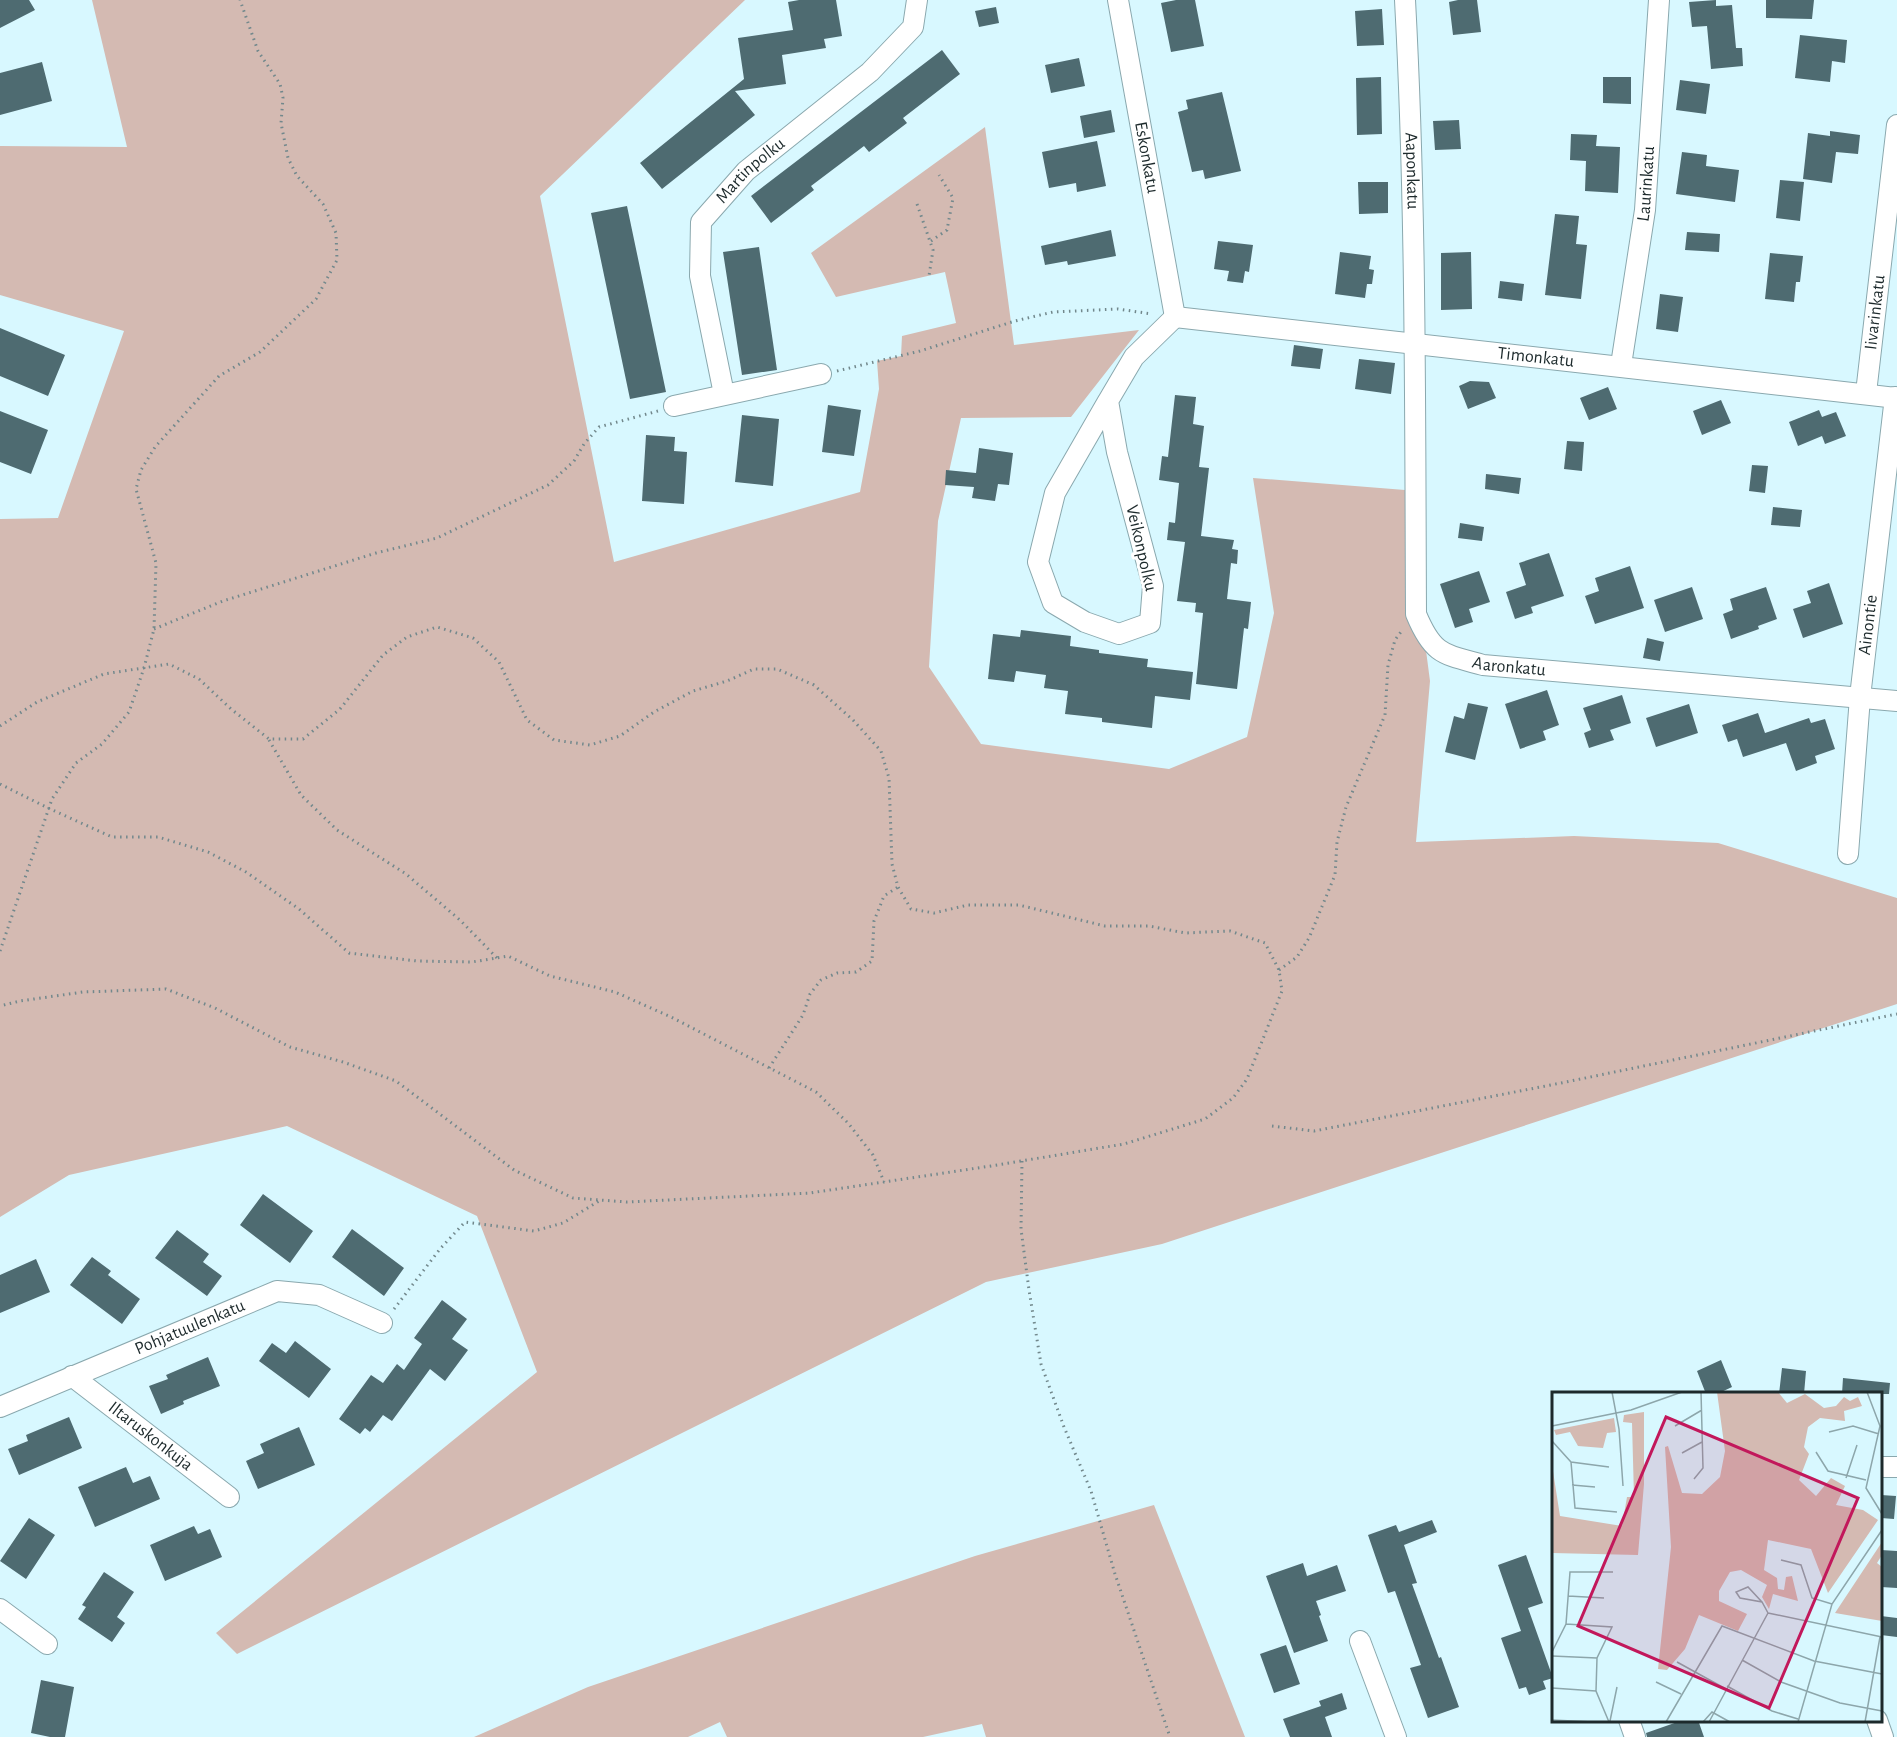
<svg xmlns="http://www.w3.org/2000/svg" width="1897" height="1737" viewBox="0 0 1897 1737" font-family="'Alegreya Sans',sans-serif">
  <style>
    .green { fill: #d4bab2 }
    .building { fill: #4e6b71 }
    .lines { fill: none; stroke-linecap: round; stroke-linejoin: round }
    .minor-casing { stroke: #8aa8ae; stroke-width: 22 }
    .path { stroke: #72888c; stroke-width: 3; stroke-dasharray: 1.5 4.5; stroke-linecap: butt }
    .minor { stroke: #fff; stroke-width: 20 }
    .labels { text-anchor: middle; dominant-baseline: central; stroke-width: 6; stroke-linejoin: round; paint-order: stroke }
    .street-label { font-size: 18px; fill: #1d2a2c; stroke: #fff }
    .inset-road { fill: none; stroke: #8da6ab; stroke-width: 1.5 }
    .view { fill: #c2185b; fill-opacity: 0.15; stroke: #c2185b; stroke-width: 3 }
    .inset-edge { fill: none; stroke: #1d2a2c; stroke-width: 3 }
  </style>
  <rect width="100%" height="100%" fill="#d8f8ff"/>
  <path class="green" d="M92 0H745L540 196 614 562 860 492 879 389 877 361 901 356 902 336 956 323 945 272 836 297 811 253 985 127 1014 345 1139 330 1071 417 961 418 938 521 929 667 981 744 1169 769 1247 737 1274 613 1253 478 1405 490 1430 681 1416 842 1574 836 1718 843 1897 898V1004L1162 1244 986 1282 237 1654 216 1633 537 1372 477 1216 287 1126 69 1175 0 1217V519L58 518 124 331 0 295V146L127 147Z
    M1154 1505 1245 1737H986L982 1724 923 1737H727L720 1722 688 1737H474L588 1687 975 1556Z"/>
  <path class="building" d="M0 0H29L35 10 0 28Z
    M799 0H836L842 36 824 39 826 48 782 55 786 84 735 91 755 115 662 189 640 163 744 79 738 38 793 30 788 2Z
    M1176 0H1195L1204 46 1171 52 1161 3Z
    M1458 0H1477L1481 32 1453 35 1449 2Z
    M1716 0V6L1732 5 1736 48H1742L1743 66 1711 69 1707 26 1692 27 1689 2Z
    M1766 0H1814L1812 19 1766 18Z
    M996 7 999 23 979 27 975 11Z
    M1382 9 1384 45 1357 46 1355 11Z
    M1800 35 1847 40 1845 63 1832 61 1830 82 1795 78Z
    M942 50 960 74 903 118 907 123 869 152 864 146 811 186 814 190 771 223 751 196Z
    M1079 58 1085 86 1051 93 1045 65Z
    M42 62 52 101 0 115V73Z
    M1381 77 1382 134 1357 135 1356 78Z
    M1603 77H1631V104L1603 103Z
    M1680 80 1710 84 1706 114 1676 110Z
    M1222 92 1241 171 1205 179 1203 170 1192 172 1178 112 1188 109 1186 100Z
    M1111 110 1115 132 1084 138 1080 116Z
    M1459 120 1461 149 1435 150 1433 121Z
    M1830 131 1860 135 1858 154 1836 152 1832 183 1803 179 1808 133 1830 136Z
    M1571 134 1597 135 1596 146 1620 147 1618 193 1585 191 1586 161 1570 160Z
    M1097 141 1106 186 1077 192 1076 183 1049 188 1042 152Z
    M1682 152 1707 155 1706 166 1739 170 1735 202 1676 194Z
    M1780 180 1804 182 1800 221 1776 218Z
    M1358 182H1388V213L1359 214Z
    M627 206 666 392 630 399 591 213Z
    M1555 214 1579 216 1576 244 1587 245 1581 299 1545 295Z
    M1111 230 1116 256 1068 265 1067 261 1045 265 1041 246Z
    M1687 232 1720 234 1719 252 1685 250Z
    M1218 241 1253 245 1249 272 1245 271 1243 283 1227 281 1229 271 1214 269Z
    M759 247 777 370 742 375 723 252Z
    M1340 252 1371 256 1369 269 1374 270 1372 284H1367L1365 298 1335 294Z
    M1471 252 1472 309 1441 310V253Z
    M1770 253 1803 256 1800 282H1796L1794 302 1765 299Z
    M1500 281 1524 284 1522 301 1498 298Z
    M1660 294 1683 297 1678 332 1656 329Z
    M0 328 65 355 48 396 0 376Z
    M1294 345 1323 349 1320 369 1291 366Z
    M1359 359 1395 363 1391 394 1355 389Z
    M1470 381 1489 382 1496 398 1468 409 1459 386Z
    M1608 387 1617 409 1589 420 1580 398Z
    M1175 395 1196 397 1193 424 1204 426 1199 467 1209 468 1201 536 1234 540 1232 549 1238 550 1237 564 1231 563 1227 599 1251 602 1248 629 1244 628 1237 689 1196 684 1203 613 1195 612 1196 603 1177 601 1185 542 1167 540 1169 522 1175 523 1179 483 1159 480 1162 456 1168 457Z
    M1721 400 1731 423 1702 435 1693 411Z
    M828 405 861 410 854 456 822 452Z
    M1819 410 1822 417 1836 412 1846 436 1825 444 1822 436 1798 446 1789 422Z
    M0 411 48 430 31 474 0 462Z
    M742 415 779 419 773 486 735 482Z
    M646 435 675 437 674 451 687 452 684 504 642 501Z
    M1567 441 1584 442 1582 471 1564 469Z
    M979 448 1013 453 1009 485 998 484 995 501 972 498 974 487 945 485 946 470 976 473Z
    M1752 465 1768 466 1765 493 1749 491Z
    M1486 474 1521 478 1519 494 1485 489Z
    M1773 507 1802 510 1800 527 1771 525Z
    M1460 523 1484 527 1482 541 1458 538Z
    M1549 553 1564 596 1531 607 1533 613 1515 619 1506 592 1526 585 1519 563Z
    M1630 566 1644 608 1595 624 1585 596 1599 591 1595 578Z
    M1479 571 1490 602 1469 609 1473 622 1455 628 1440 584Z
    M1829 583 1843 624 1803 638 1793 609 1811 603 1807 591Z
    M1692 587 1703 619 1665 632 1654 600Z
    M1766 587 1777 619 1758 626 1759 629 1731 639 1723 614 1733 610 1730 599Z
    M1021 630 1071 636 1070 646 1099 650V653L1148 659 1147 667 1193 672 1190 700 1155 696 1152 728 1102 722V718L1065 714 1068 691 1044 688 1046 675 1016 671 1014 682 988 679 993 634 1020 637Z
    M1647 638 1664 642 1660 661 1643 658Z
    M1547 690 1559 725 1543 731 1546 740 1520 749 1505 704Z
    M1622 695 1631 723 1610 730 1614 740 1589 748 1584 733 1591 730 1583 708Z
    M1468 703 1488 707 1475 760 1445 752 1454 716 1464 719Z
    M1689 704 1698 733 1656 747 1646 718Z
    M1758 713 1765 733 1809 718 1811 723 1825 719 1835 749 1815 756 1817 763 1796 771 1786 743 1743 757 1737 739 1728 742 1722 725Z
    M263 1194 313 1231 290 1263 240 1225Z
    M352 1229 404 1268 384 1296 332 1257Z
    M177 1230 209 1254 203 1262 222 1276 207 1296 155 1258Z
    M92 1257 111 1271 108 1275 140 1299 122 1324 70 1285Z
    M36 1259 50 1292 0 1313V1275Z
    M442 1300 467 1319 452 1339 468 1350 445 1381 430 1369 392 1421 383 1415 370 1432 365 1428 360 1434 339 1419 371 1375 383 1383 397 1364 404 1370 422 1344 414 1338Z
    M295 1341 331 1369 309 1398 259 1361 272 1343 286 1353Z
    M208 1357 220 1386 183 1401 184 1404 161 1414 149 1386 168 1379 166 1375Z
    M1721 1360 1732 1387 1717 1394H1706L1697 1371Z
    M1782 1368 1806 1371 1804 1394H1779Z
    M1843 1378 1890 1383 1889 1394H1842Z
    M69 1417 82 1448 19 1475 8 1449 28 1441 26 1435Z
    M299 1427 315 1465 258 1489 246 1461 264 1453 260 1444Z
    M126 1467 133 1483 150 1476 160 1499 95 1527 78 1487Z
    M1881 1495 1896 1496 1894 1519 1881 1518Z
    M29 1518 55 1535 26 1579 0 1561Z
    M1432 1520 1437 1532 1404 1545 1417 1583 1412 1584 1439 1658 1441 1657 1459 1707 1428 1718 1410 1668 1421 1665 1395 1591 1388 1593 1368 1535 1396 1525 1399 1532Z
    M194 1526 198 1534 210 1529 222 1557 165 1581 150 1545Z
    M1881 1550 1897 1551V1588L1881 1587Z
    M1526 1555 1543 1603 1528 1608 1553 1678 1543 1681 1546 1689 1529 1695 1526 1687 1519 1689 1501 1638 1521 1631 1498 1565Z
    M1303 1563 1307 1576 1337 1565 1346 1591 1316 1601 1321 1615 1319 1616 1328 1641 1294 1653 1266 1576Z
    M104 1572 134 1592 117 1617 125 1623 112 1642 78 1619 86 1607 82 1605Z
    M1881 1616 1897 1618V1637L1881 1635Z
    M1286 1645 1300 1684 1274 1693 1260 1654Z
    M41 1680 74 1687 65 1737H50L31 1733Z
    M1342 1693 1347 1709 1325 1717 1332 1737H1290L1283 1719 1321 1706 1319 1701Z
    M1683 1720H1698L1704 1737H1647L1646 1733Z"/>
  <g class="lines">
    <g class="minor-casing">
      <g id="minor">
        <path id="s1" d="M1118 0 1175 317"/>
        <path id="s2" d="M1405 0C1416 204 1415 409 1416 614 1433 655 1443 654 1483 665L1897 701"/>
        <path id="s3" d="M1175 317 1897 398"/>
        <path id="s4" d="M1621 365 1645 210 1659 0"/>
        <path id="s5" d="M1866 393 1897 125"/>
        <path id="s6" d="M724 394 700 276 701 222 746 171 870 72 913 27 917 0"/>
        <path d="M1108 401 1055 493 1038 562 1053 603 1085 622 1119 634 1150 623 1153 586 1117 452 1108 401 1134 357 1175 317"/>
        <path d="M674 406 821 374"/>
        <path id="s7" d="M1848 854 1860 697 1895 397"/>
        <path id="s8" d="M72 1376 229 1497"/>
        <path id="s9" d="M0 1407 277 1291 319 1295 382 1323"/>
        <path d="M1880 1467H1897"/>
        <path d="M0 1609 47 1644"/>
        <path d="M1360 1641 1396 1737"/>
        <path d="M1629 1720 1635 1737"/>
        <path d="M1877 1720 1883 1737"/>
      </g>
    </g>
    <path class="path" d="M917 204 933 250 929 276
      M931 241 947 230 953 198 939 175
      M837 371 920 351 1015 321 1053 312 1118 309 1152 314
      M154 629 223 601 376 553 437 538 548 485 574 461 584 444 599 427 658 411
      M0 726 37 702 104 674 169 664 199 679 231 709 269 739H303L340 709 383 655 407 637 437 627 473 638 499 662 527 720 554 740 590 745 620 736 654 712 693 691 727 681 754 669H777L814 685 853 720 881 751 889 778 892 864 898 887 911 909 934 913 968 905H1019L1105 926H1149L1185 933 1230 931 1265 943 1279 970 1282 991 1247 1079 1233 1098 1205 1119 1124 1144 991 1166 810 1193 627 1202 573 1198 514 1170 396 1081 343 1062 290 1047 215 1008 166 989 83 992 20 1001 0 1006
      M269 740 301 795 337 830 406 874 460 920 497 958
      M0 784 48 808 112 837H158L208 852 246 872 299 909 349 953 417 961 472 962 508 956 550 976 615 992 671 1017 816 1092 848 1123 873 1155 884 1182
      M0 951 52 799 76 763 102 744 129 712 144 668 154 629 156 563 136 489 141 470 155 447 219 376 260 352 316 299 337 260 336 233 323 204 297 176 288 158 281 123 283 98 280 84 258 51 240 0
      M1279 970 1297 957 1309 938 1335 875 1337 842 1346 807 1385 715 1388 665 1395 640 1403 629
      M769 1068 803 1015 810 994 821 980 837 973 856 972 872 961 874 921 884 896 898 887
      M1272 1126 1314 1131 1561 1083 1897 1014
      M1022 1161 1021 1229 1029 1290 1041 1364 1064 1427 1091 1491 1115 1574 1170 1737
      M394 1309 440 1249 465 1222 534 1231 563 1223 599 1201"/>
    <use href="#minor" class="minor"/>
  </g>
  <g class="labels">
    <g class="street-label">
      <text stroke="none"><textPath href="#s1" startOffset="160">Eskonkatu</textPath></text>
      <text stroke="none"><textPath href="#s2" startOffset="171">Aaponkatu</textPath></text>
      <text stroke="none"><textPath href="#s6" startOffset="246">Martinpolku</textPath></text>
      <text stroke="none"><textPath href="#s4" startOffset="183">Laurinkatu</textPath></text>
      <text stroke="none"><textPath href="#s5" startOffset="81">Iivarinkatu</textPath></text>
      <text stroke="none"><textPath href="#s3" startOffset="363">Timonkatu</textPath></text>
      <text transform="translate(1141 548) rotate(77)">Veikonpolku</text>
      <text stroke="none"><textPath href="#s7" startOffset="230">Ainontie</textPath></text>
      <text stroke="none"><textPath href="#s2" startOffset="730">Aaronkatu</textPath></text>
      <text stroke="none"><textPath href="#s9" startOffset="206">Pohjatuulenkatu</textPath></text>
      <text stroke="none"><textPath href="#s8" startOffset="99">Iltaruskonkuja</textPath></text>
    </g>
  </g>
  <g transform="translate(1552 1392)">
    <rect width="330" height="330" fill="#d8f8ff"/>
    <path d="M165 0H226L235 11 253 2 272 16 284 14 292 5 298 9 306 5 310 14 292 19 293 29 268 26 256 35 252 55 257 62 247 88 264 104 279 86 293 94 284 113 311 118 326 128 276 201 259 157 216 148 212 178 225 186 226 197 232 198 234 185 240 184 246 209 221 202 217 217 210 205 215 193 189 178 178 180 167 199V209L195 222 186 239 147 223 133 257 115 278 106 277 119 155 113 55 116 54 130 101 150 102 168 85 173 59ZM92 20V92L86 163 0 161V73L8 124 70 134 75 105H82L80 31 71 30 72 23ZM62 26 64 40 55 41 51 56 26 54 18 40 4 43 2 38ZM330 150V163L325 171 330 175V229L283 221Z" fill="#d4bab2"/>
    <path class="inset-road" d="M60 0 67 37 71 94M315 0 328 34 314 96 330 122M0 34 79 18 130 0M123 34 150 18M277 40 301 34 327 42M0 49 19 70 57 75M264 60 276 79 314 88M130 61 150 50M19 70 23 116 65 120M294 86 305 53M142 87 151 76 149 0M20 93 43 95M229 168 249 173 260 206 280 212M16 204 52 206M210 210 196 195 184 200 188 206 210 210 216 221M216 221 330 245M14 232 60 235 45 266 44 299 57 330M0 260 14 232 18 180H61M0 264 45 266M190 268 229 290 288 311 330 319M125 270 174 297M104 290 129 302M175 294 220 319 246 327M0 296 44 299M0 328 41 330M58 329 65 295M114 330 170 234 262 269 330 282M151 330 160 320 178 330M157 330 216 221M246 330 280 212 330 138M313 330 328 245"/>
    <path class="view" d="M114 25 306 106 217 316 26 234Z"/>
    <rect width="330" height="330" class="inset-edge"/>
  </g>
</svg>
